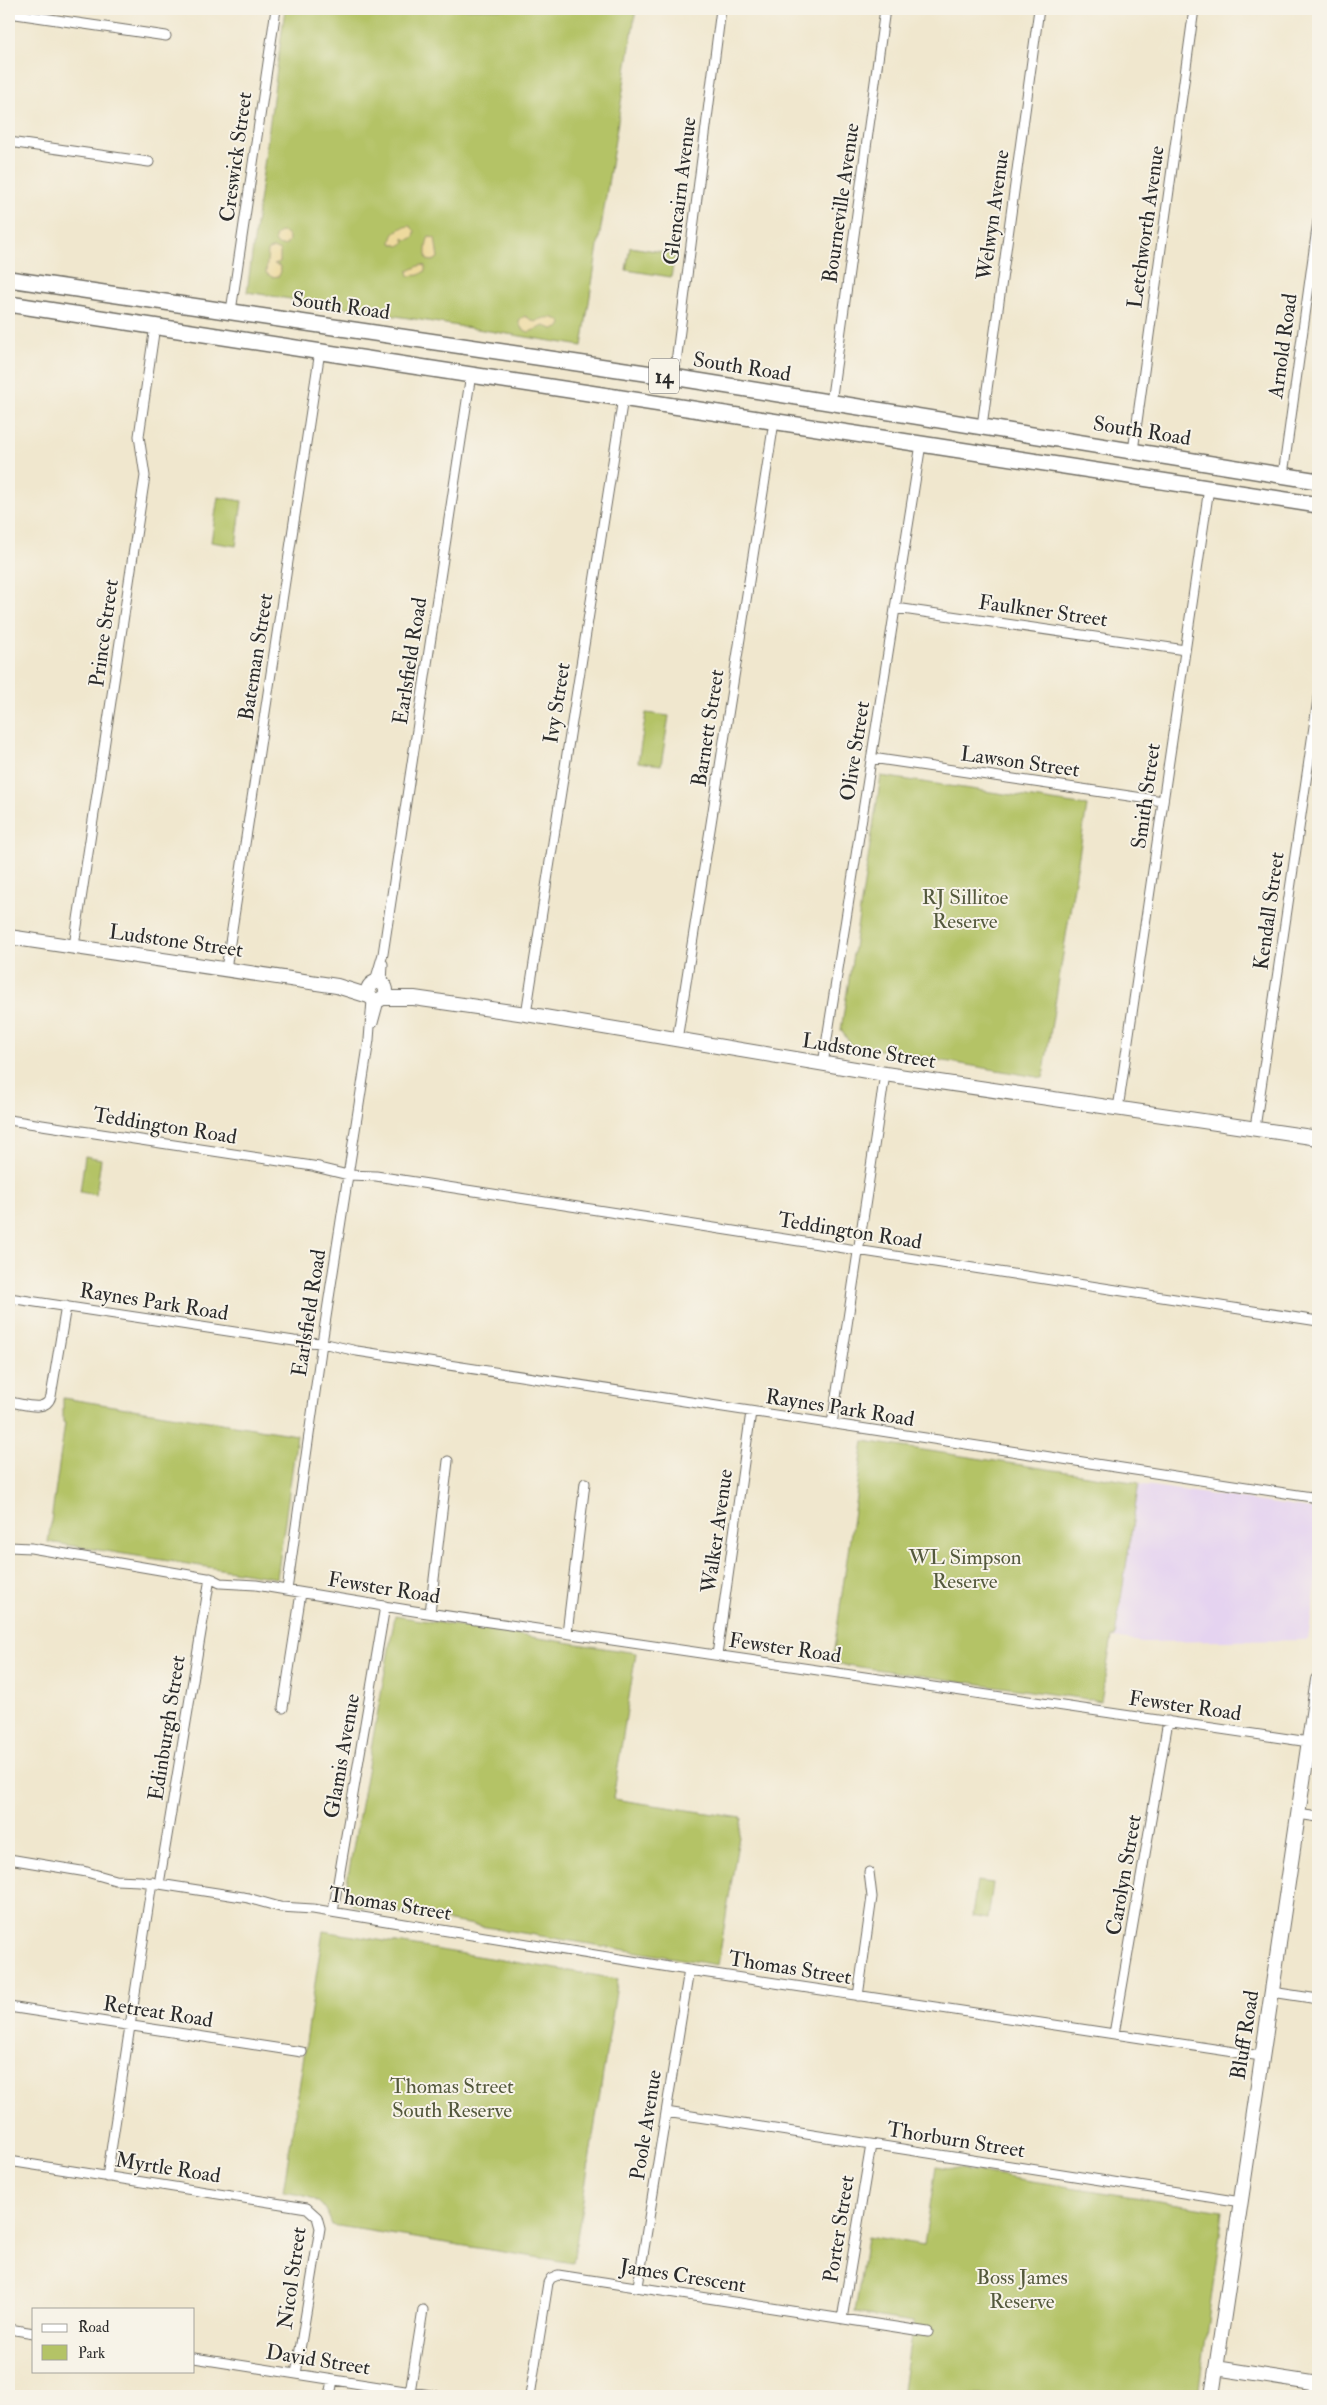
<svg xmlns="http://www.w3.org/2000/svg" width="1327" height="2405" viewBox="0 0 1327 2405" font-family="'IM FELL Double Pica',serif">
  <style>
    .built { fill: #e5d3f0 }
    .green { fill: #b4c366; stroke: #707748 }
    .sand { fill: #eeda9e; stroke: #8c8264 }
    .lines { fill: none; stroke-linecap: round; stroke-linejoin: round }
    .street-casing { stroke: #706d64; stroke-width: 11 }
    .secondary-casing { stroke: #706d64; stroke-width: 16 }
    .primary-casing { stroke: #706d64; stroke-width: 18 }
    .street { stroke: #fff; stroke-width: 9 }
    .secondary { stroke: #fff; stroke-width: 14 }
    .primary { stroke: #fff; stroke-width: 15 }
    .labels { text-anchor: middle; dominant-baseline: central; stroke-width: 4; stroke-linejoin: round; paint-order: stroke }
    .shield { fill: #f7f3e8; stroke: #686764; stroke-width: 1 }
    .shield-label { font-size: 20px; font-weight: bold; fill: #2b2b2b }
    .street-label { font-size: 21px; fill: #2b2b2b; stroke: #f7f3e8 }
    .park-label { font-size: 21px; fill: #54593d; stroke: #f7f3e8 }
  </style>
  <rect width="100%" height="100%" fill="#f7f3e8"/>
  <filter id="ink" filterUnits="userSpaceOnUse"><feTurbulence type="fractalNoise" baseFrequency=".02" numOctaves="2"/><feDisplacementMap in="SourceGraphic" scale="10" xChannelSelector="R" yChannelSelector="G"/><feConvolveMatrix kernelMatrix="1 2 1 2 8 2 1 2 1" color-interpolation-filters="sRGB"/></filter>
  <filter id="wash" filterUnits="userSpaceOnUse"><feTurbulence type="fractalNoise" baseFrequency=".0096" numOctaves="4" result="noise"/><feDisplacementMap in="SourceGraphic" scale="20" xChannelSelector="R" yChannelSelector="G"/><feGaussianBlur stdDeviation="1.12" result="paint"/><feColorMatrix in="noise" values="0 0 0 0 0 0 0 0 0 0 0 0 0 0 0 0 0 1.4 0 .05"/><feComposite in="paint" operator="in"/></filter>
  <g filter="url(#wash)">
    <rect width="100%" height="100%" fill="#f0e7ce"/>
    <path class="built" d="M1138 1484 1318 1510V1570L1308 1640 1143 1642 1112 1638Z"/>
    <path class="green" d="M285 9H636L582 346 247 292Z
      M630 247 675 254 671 277 626 270Z
      M218 497 242 501 236 546 211 542Z
      M646 713 669 716 661 765 638 762Z
      M881 776 1087 806 1043 1078 851 1045 841 1030Z
      M85 1156 101 1159 96 1195 80 1192Z
      M63 1398 297 1435 277 1578 48 1542 65 1423 63 1422Z
      M864 1441 1139 1483 1115 1637H1112L1101 1701 832 1663Z
      M395 1616 636 1653 613 1799 742 1818 718 1965 352 1905 345 1893Z
      M977 1881 993 1883 988 1919 972 1916Z
      M323 1931 618 1979 573 2263 332 2225C322 2196 311 2197 283 2192Z
      M936 2166 1223 2211 1198 2396H902L913 2322 855 2313 867 2236 924 2245Z"/>
    <path class="sand" d="M410 226 415 231 414 237 408 240 403 238 405 242 399 246 391 243C392 232 399 227 410 226Z
      M275 239a7 7 0 1 1 14 0a7 7 0 1 1-14 0Z
      M429 237 435 238 438 258 433 261 427 260C425 255 426 241 429 237Z
      M273 248 280 251V262L274 264 280 266 281 271 279 276 272 277 266 273 268 251Z
      M421 265 425 266V271L419 275 409 276 408 271Z
      M525 316 535 322C543 317 557 315 562 324L559 328 553 329 544 326 529 332 522 329 519 323 520 319Z"/>
  </g>
  <g filter="url(#ink)">
    <g class="lines">
      <g class="street-casing">
        <path id="street" d="M9 13 166 36
          M9 142 149 162
          M231 311 276 9
          M674 378 721 9
          M831 403 885 9
          M982 426 1039 9
          M1133 451 1194 9
          M1283 475 1318 221
          M896 608 1185 650
          M872 758 1163 801
          M74 946 145 476 139 436 155 326
          M226 969 320 351
          M375 981 383 954 471 374
          M382 983 383 964
          M526 1014 623 398
          M373 1023 379 1001
          M677 1040 774 422
          M823 1064 921 444
          M1118 1109 1209 488
          M9 1120 319 1167
          M1255 1128 1318 699
          M315 1167 348 1175 376 1176 1318 1321
          M9 1298 294 1341 322 1343 357 1351 1318 1498
          M9 1402C22 1403 46 1414 51 1396L66 1306
          M832 1424 885 1074
          M9 1547 31 1548 213 1579
          M210 1578 220 1583 256 1585 414 1611 1309 1742
          M287 1590 322 1343 369 1040 372 1000
          M430 1613 448 1461
          M567 1633 585 1483
          M717 1655 751 1412
          M283 1708 301 1593
          M1298 1814 1318 1817
          M9 1859 87 1872
          M83 1871 115 1880 140 1881 249 1898
          M159 1884 210 1578
          M244 1897 280 1907 313 1909 675 1968 1261 2056
          M333 1912 385 1606
          M1272 1992 1318 1999
          M858 1996 872 1897 869 1872
          M9 2007 302 2052
          M1114 2034 1168 1721
          M666 2112 1241 2202
          M9 2161 307 2208 317 2217 320 2228 296 2374
          M107 2177 152 1882
          M638 2286 689 1970
          M842 2319 871 2145
          M9 2329 34 2333
          M194 2358 437 2396
          M410 2392 423 2310
          M330 2396 333 2380
          M530 2396 548 2283 551 2278 558 2275 928 2332"/>
      </g>
      <g class="secondary-casing">
        <path id="secondary" d="M9 937 337 986 369 996
          M368 991a9 9 0 1 1 18 0a9 9 0 1 1-18 0Z
          M382 998H414L526 1014 885 1074 1318 1138
          M1216 2368 1318 2384
          M1212 2396 1318 1680"/>
      </g>
      <g class="primary-casing">
        <path id="primary" d="M9 279 679 378 1318 481
          M9 304 1318 505"/>
      </g>
      <use href="#street" class="street"/>
      <use href="#secondary" class="secondary"/>
      <use href="#primary" class="primary"/>
    </g>
  </g>
  <g class="labels">
    <rect class="shield" x="649" y="358.5" width="30" height="35" rx="4"/>
    <g class="shield-label">
      <text x="664" y="376">14</text>
    </g>
    <g class="street-label">
      <text transform="translate(236 157) rotate(-82)">Creswick Street</text>
      <text transform="translate(680 191) rotate(-83)">Glencairn Avenue</text>
      <text transform="translate(841 203) rotate(-82)">Bourneville Avenue</text>
      <text transform="translate(993 215) rotate(-82)">Welwyn Avenue</text>
      <text transform="translate(1146 227) rotate(-82)">Letchworth Avenue</text>
      <text transform="translate(341 306) rotate(8)">South Road</text>
      <text transform="translate(1283 346) rotate(-82)">Arnold Road</text>
      <text transform="translate(742 367) rotate(9)">South Road</text>
      <text transform="translate(1142 431) rotate(9)">South Road</text>
      <text transform="translate(1043 611) rotate(8)">Faulkner Street</text>
      <text transform="translate(104 633) rotate(-82)">Prince Street</text>
      <text transform="translate(256 657) rotate(-81)">Bateman Street</text>
      <text transform="translate(410 661) rotate(-81)">Earlsfield Road</text>
      <text transform="translate(557 703) rotate(-81)">Ivy Street</text>
      <text transform="translate(708 728) rotate(-81)">Barnett Street</text>
      <text transform="translate(855 751) rotate(-81)">Olive Street</text>
      <text transform="translate(1020 762) rotate(8)">Lawson Street</text>
      <text transform="translate(1146 796) rotate(-82)">Smith Street</text>
      <text transform="translate(1269 911) rotate(-82)">Kendall Street</text>
      <text transform="translate(176 941) rotate(8)">Ludstone Street</text>
      <text transform="translate(869 1051) rotate(9)">Ludstone Street</text>
      <text transform="translate(165 1126) rotate(9)">Teddington Road</text>
      <text transform="translate(850 1231) rotate(9)">Teddington Road</text>
      <text transform="translate(154 1302) rotate(9)">Raynes Park Road</text>
      <text transform="translate(309 1313) rotate(-81)">Earlsfield Road</text>
      <text transform="translate(840 1408) rotate(9)">Raynes Park Road</text>
      <text transform="translate(717 1531) rotate(-82)">Walker Avenue</text>
      <text transform="translate(384 1588) rotate(9)">Fewster Road</text>
      <text transform="translate(785 1648) rotate(8)">Fewster Road</text>
      <text transform="translate(1185 1706) rotate(8)">Fewster Road</text>
      <text transform="translate(167 1728) rotate(-81)">Edinburgh Street</text>
      <text transform="translate(342 1756) rotate(-80)">Glamis Avenue</text>
      <text transform="translate(1124 1875) rotate(-80)">Carolyn Street</text>
      <text transform="translate(390 1904) rotate(9)">Thomas Street</text>
      <text transform="translate(790 1968) rotate(9)">Thomas Street</text>
      <text transform="translate(158 2012) rotate(9)">Retreat Road</text>
      <text transform="translate(1245 2035) rotate(-81)">Bluff Road</text>
      <text transform="translate(646 2125) rotate(-81)">Poole Avenue</text>
      <text transform="translate(956 2140) rotate(9)">Thorburn Street</text>
      <text transform="translate(168 2168) rotate(9)">Myrtle Road</text>
      <text transform="translate(839 2229) rotate(-81)">Porter Street</text>
      <text transform="translate(683 2276) rotate(9)">James Crescent</text>
      <text transform="translate(292 2278) rotate(-82)">Nicol Street</text>
      <text transform="translate(318 2360) rotate(9)">David Street</text>
    </g>
    <g class="park-label">
      <text x="965" y="897">RJ Sillitoe<tspan x="965" dy="24">Reserve</tspan></text>
      <text x="965" y="1557">WL Simpson<tspan x="965" dy="24">Reserve</tspan></text>
      <text x="452" y="2086">Thomas Street<tspan x="452" dy="24">South Reserve</tspan></text>
      <text x="1022" y="2277">Boss James<tspan x="1022" dy="24">Reserve</tspan></text>
    </g>
  </g>
  <rect width="1327" height="2405" fill="none" stroke="#f7f3e8" stroke-width="30"/>
  <rect x="32" y="2308" width="162" height="65" fill="#f7f3e8" stroke="#a5a39c"/>
  <rect x="42" y="2324" width="25" height="8" fill="#ffffff" stroke="#a5a39c"/>
  <text x="78" y="2332" font-size="15" fill="#2b2b2b">Road</text>
  <rect x="42" y="2345" width="25" height="15" fill="#b4c366" stroke="#a5a39c"/>
  <text x="78" y="2358" font-size="15" fill="#2b2b2b">Park</text>
</svg>
